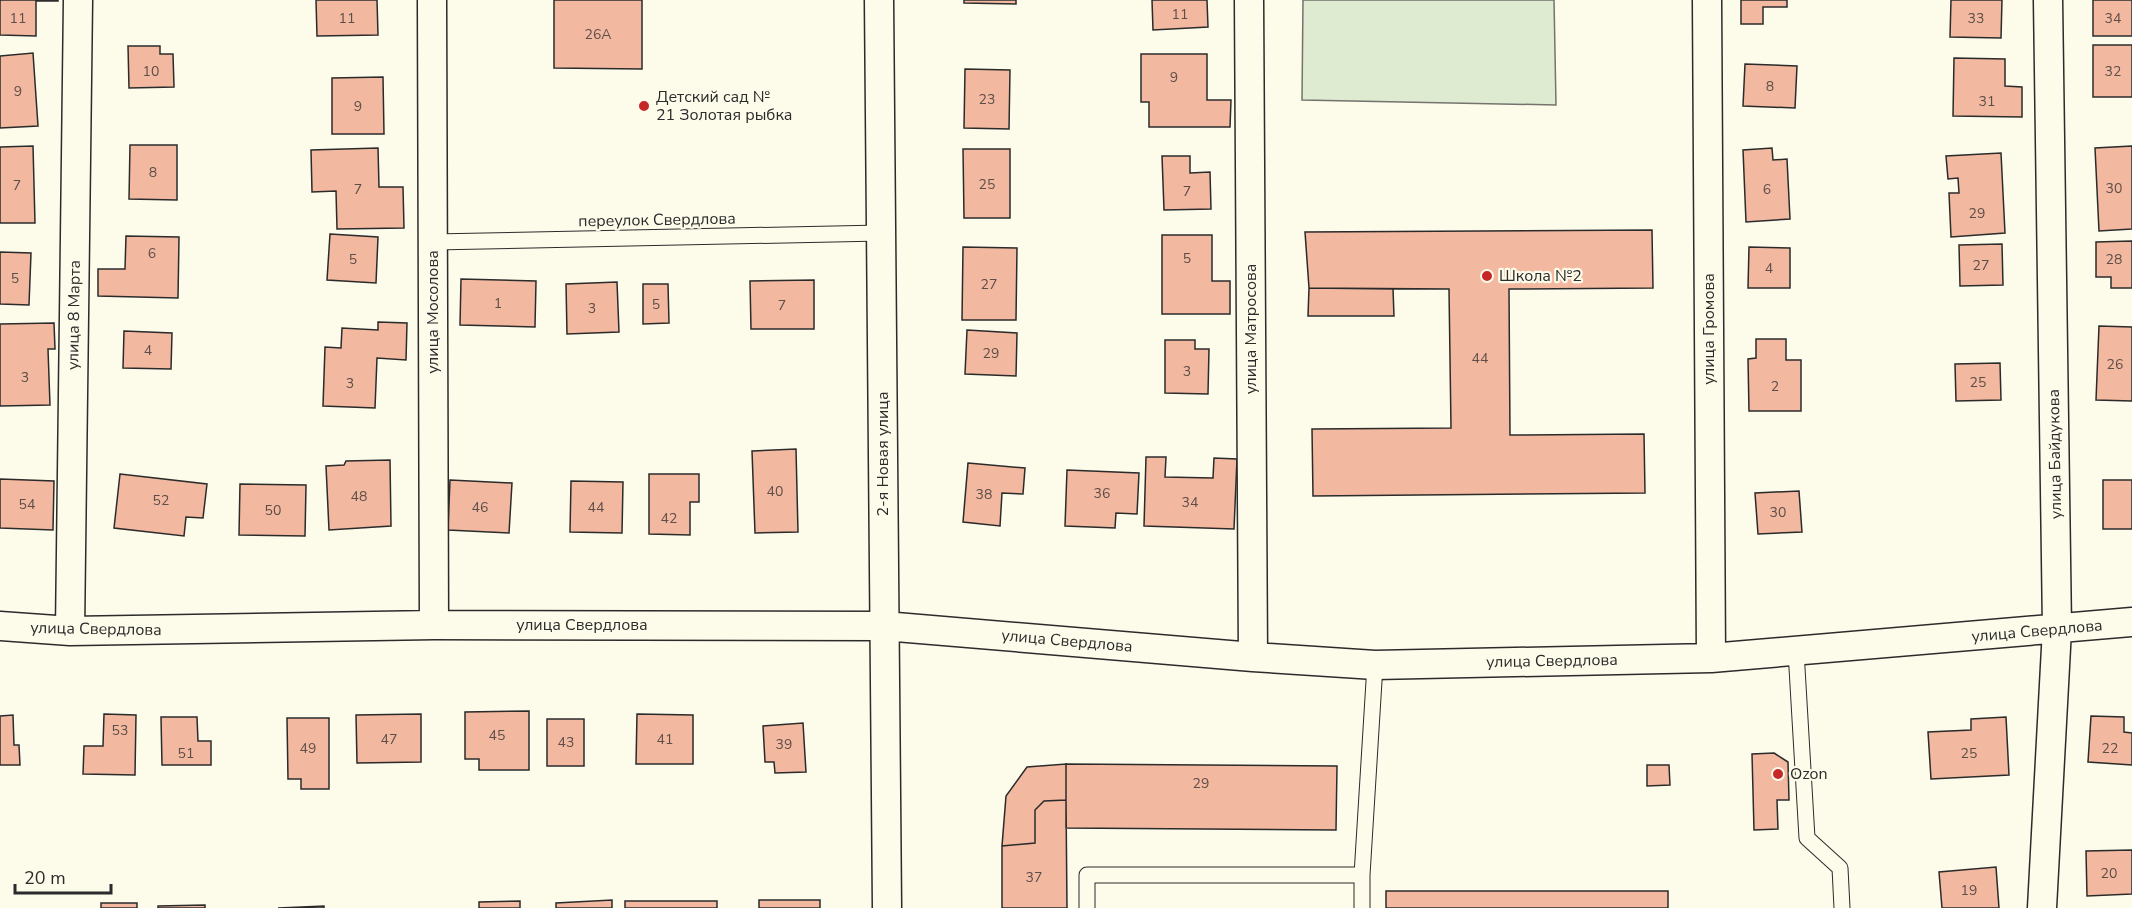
<svg xmlns="http://www.w3.org/2000/svg" width="2132" height="908" viewBox="0 0 2132 908" font-family="'Nunito Sans',sans-serif">
  <style>
    .green { fill: #deebd1; stroke: #74746e; stroke-width: 1.5 }
    .building { fill: #f2b8a0; stroke: #2b2b2b; stroke-width: 1.5 }
    .lines { fill: none; stroke-linecap: round; stroke-linejoin: round }
    .lane-casing { stroke: #2b2b2b; stroke-width: 17 }
    .street-casing { stroke: #2b2b2b; stroke-width: 31 }
    .lane { stroke: #fdfbea; stroke-width: 15 }
    .street { stroke: #fdfbea; stroke-width: 28 }
    .poi-dot { fill: #c62828; stroke: #fdfbea; stroke-width: 2 }
    .labels { text-anchor: middle; dominant-baseline: central; stroke-width: 4.5; stroke-linejoin: round; paint-order: stroke }
    .number-label { font-size: 14px; fill: #5d4e48 }
    .poi-label { font-size: 16px; fill: #2b2b2b; stroke: #fdfbea; text-anchor: start }
    .street-label { font-size: 16px; fill: #2b2b2b; stroke: #fdfbea }
  </style>
  <rect width="100%" height="100%" fill="#fdfbea"/>
  <path class="green" d="M1303 0H1554L1556 105 1302 100Z"/>
  <path class="building" d="M0 0H58V1H36V36L0 35Z
    M316 0H377L378 35 317 36Z
    M554 0H642V69L554 68Z
    M964 0H1016V4L964 3Z
    M1152 0H1207L1208 27 1153 30Z
    M1741 0H1787V7H1763V24H1741Z
    M1951 0H2002L2001 38 1950 37Z
    M2093 0H2132V36H2093Z
    M2093 45H2132V97H2093Z
    M128 46H160V54H173L174 87 129 88Z
    M33 53 38 126 0 128V56Z
    M1141 54H1207V100H1231L1230 127H1149V102H1141Z
    M1954 58 2005 59V86L2022 87V117L1953 116Z
    M1745 64 1797 66 1795 108 1743 106Z
    M965 69 1010 70 1009 129 964 128Z
    M383 77 384 134H332V78Z
    M130 145H177V200L129 199Z
    M33 146 35 223H0V147Z
    M2132 146V229L2099 231 2095 148Z
    M378 148 379 187H403L404 228 337 229 336 191 312 192 311 150Z
    M1772 148 1773 160 1787 159 1790 219 1746 222 1743 150Z
    M963 149H1010V218H964Z
    M2001 153 2005 233 1951 237 1949 193H1959L1958 178 1948 179 1946 156Z
    M1162 156H1190V173L1210 172 1211 209 1164 210Z
    M1652 230 1653 288 1509 289 1510 435 1644 434 1645 493 1313 496 1312 429 1451 428 1449 289 1309 288 1305 232Z
    M330 234 378 237 376 283 327 280Z
    M1162 235H1212V281H1230V314H1162Z
    M126 236 179 237 178 298 98 296V269H125Z
    M2132 241V288H2111V277H2096V242Z
    M2002 244 2003 285 1960 286 1959 245Z
    M963 247 1017 248 1016 320H962Z
    M1749 247 1790 248V288H1748Z
    M0 252 31 253 29 305 0 304Z
    M461 279 536 281 535 327 460 325Z
    M814 280V329H751L750 281Z
    M617 282 619 332 567 334 566 284Z
    M643 284H668L669 323 643 324Z
    M1309 288 1393 289 1394 316H1308Z
    M378 322 407 323 406 360 377 358 375 408 323 406 325 347 341 348 342 328 378 330Z
    M54 323 55 349H48L50 405 0 406V324Z
    M2099 326 2132 327V401L2096 400Z
    M967 330 1017 333 1016 376 965 374Z
    M124 331 172 333 171 369 123 368Z
    M1756 339H1786V360H1801V411H1749L1748 359 1756 358Z
    M1165 340H1195V349H1209L1208 394 1165 393Z
    M2000 363 2001 400 1956 401 1955 364Z
    M796 449 798 532 755 533 752 451Z
    M1146 457H1166L1165 477 1213 478 1214 458 1237 459 1234 529 1144 526Z
    M390 460 391 526 329 530 326 466 344 465 346 461Z
    M968 463 1025 468 1023 494 1002 493 1000 526 963 522Z
    M1067 470 1139 473 1137 514 1116 513 1115 528 1065 526Z
    M120 474 207 484 203 518 186 517 184 536 114 528Z
    M649 474H699V502H690V535L649 534Z
    M0 479 54 481 53 530 0 528Z
    M450 480 512 483 509 533 448 530Z
    M2103 480H2132V529H2103Z
    M571 481 623 482 622 533 570 532Z
    M240 484 306 485 305 536 239 535Z
    M1799 491 1802 532 1758 534 1755 493Z
    M529 711V770H479V759H465V712Z
    M104 714 136 715 135 775 83 774 84 746H103Z
    M421 714V762L357 763 356 715Z
    M637 714 693 715V764H636Z
    M13 715 14 745H19L20 765H0V716Z
    M2091 716 2124 717V732L2132 733V765L2088 762Z
    M161 717H197L198 741H211V765H162Z
    M2006 717 2009 775 1931 779 1928 732 1971 730V719Z
    M287 718H329V789H301V779H288Z
    M547 719H584V766H547Z
    M803 723 806 772 775 773 774 762H765L763 726Z
    M1774 753 1788 762 1789 800H1777L1778 829 1754 830 1752 754Z
    M1066 764 1337 766 1336 830 1066 828Z
    M1066 764V800L1044 801 1035 810V843L1002 846 1006 796 1027 767Z
    M1647 765H1669L1670 785 1647 786Z
    M1066 800 1067 908H1002V846L1035 843V810L1044 801Z
    M2132 850V894L2087 896 2086 851Z
    M1996 867 1999 908H1942L1939 872Z
    M1386 891H1668V908H1386Z
    M612 900V908H556V903Z
    M759 900H820V908H759Z
    M520 901V908H479V902Z
    M625 901H717V908H625Z
    M101 903H137V908H101Z
    M205 905V908H158V906Z
    M324 906V908H278Z"/>
  <g class="lines">
    <g class="lane-casing">
      <path id="lane" d="M433 242 881 233
        M1796 651 1807 838 1840 868 1842 908
        M1362 875V908
        M1087 908V875H1362L1375 665"/>
    </g>
    <g class="street-casing">
      <path id="street" d="M432 0 434 625
        M879 0 887 908
        M1249 0 1253 657
        M1707 0 1711 658
        M0 626 70 631 434 625 884 626 1253 657 1375 665 1711 658 2132 622
        M70 631 78 0
        M2042 908 2057 629 2048 0"/>
    </g>
    <use href="#lane" class="lane"/>
    <use href="#street" class="street"/>
  </g>
  <g class="poi-dot">
    <circle cx="644" cy="106" r="6"/>
    <circle cx="1487" cy="276" r="6"/>
    <circle cx="1778" cy="774" r="6"/>
  </g>
  <g class="labels">
    <g class="number-label">
      <text x="1180" y="14">11</text>
      <text x="18" y="18">11</text>
      <text x="347" y="18">11</text>
      <text x="1976" y="18">33</text>
      <text x="2113" y="18">34</text>
      <text x="598" y="34">26А</text>
      <text x="151" y="71">10</text>
      <text x="2113" y="71">32</text>
      <text x="1174" y="77">9</text>
      <text x="1770" y="86">8</text>
      <text x="18" y="91">9</text>
      <text x="987" y="99">23</text>
      <text x="1987" y="101">31</text>
      <text x="358" y="106">9</text>
      <text x="153" y="172">8</text>
      <text x="987" y="184">25</text>
      <text x="17" y="185">7</text>
      <text x="2114" y="188">30</text>
      <text x="358" y="189">7</text>
      <text x="1767" y="189">6</text>
      <text x="1187" y="191">7</text>
      <text x="1977" y="213">29</text>
      <text x="152" y="253">6</text>
      <text x="1187" y="258">5</text>
      <text x="353" y="259">5</text>
      <text x="2114" y="259">28</text>
      <text x="1981" y="265">27</text>
      <text x="1769" y="268">4</text>
      <text x="15" y="278">5</text>
      <text x="989" y="284">27</text>
      <text x="498" y="303">1</text>
      <text x="656" y="304">5</text>
      <text x="782" y="305">7</text>
      <text x="592" y="308">3</text>
      <text x="148" y="350">4</text>
      <text x="991" y="353">29</text>
      <text x="1480" y="358">44</text>
      <text x="2115" y="364">26</text>
      <text x="1187" y="371">3</text>
      <text x="25" y="377">3</text>
      <text x="1978" y="382">25</text>
      <text x="350" y="383">3</text>
      <text x="1775" y="386">2</text>
      <text x="775" y="491">40</text>
      <text x="1102" y="493">36</text>
      <text x="984" y="494">38</text>
      <text x="359" y="496">48</text>
      <text x="161" y="500">52</text>
      <text x="1190" y="502">34</text>
      <text x="27" y="504">54</text>
      <text x="480" y="507">46</text>
      <text x="596" y="507">44</text>
      <text x="273" y="510">50</text>
      <text x="1778" y="512">30</text>
      <text x="669" y="518">42</text>
      <text x="120" y="730">53</text>
      <text x="497" y="735">45</text>
      <text x="389" y="739">47</text>
      <text x="665" y="739">41</text>
      <text x="566" y="742">43</text>
      <text x="784" y="744">39</text>
      <text x="308" y="748">49</text>
      <text x="2110" y="748">22</text>
      <text x="186" y="753">51</text>
      <text x="1969" y="753">25</text>
      <text x="1201" y="783">29</text>
      <text x="2109" y="873">20</text>
      <text x="1034" y="877">37</text>
      <text x="1969" y="890">19</text>
    </g>
    <g class="poi-label">
      <text x="656" y="97">Детский сад №<tspan x="656" dy="18">21 Золотая рыбка</tspan></text>
      <text x="1499" y="276">Школа №2</text>
      <text x="1790" y="774">Ozon</text>
    </g>
    <g class="street-label">
      <text transform="translate(657 220) rotate(-1)">переулок Свердлова</text>
      <text transform="translate(433 312) rotate(-90)">улица Мосолова</text>
      <text transform="translate(74 315) rotate(-89)">улица 8 Марта</text>
      <text transform="translate(1251 329) rotate(-90)">улица Матросова</text>
      <text transform="translate(1709 329) rotate(-90)">улица Громова</text>
      <text transform="translate(883 454) rotate(-90)">2-я Новая улица</text>
      <text transform="translate(2055 454) rotate(-91)">улица Байдукова</text>
      <text x="582" y="625">улица Свердлова</text>
      <text transform="translate(96 629) rotate(1)">улица Свердлова</text>
      <text transform="translate(2037 631) rotate(-5)">улица Свердлова</text>
      <text transform="translate(1067 641) rotate(5)">улица Свердлова</text>
      <text transform="translate(1552 661) rotate(-1)">улица Свердлова</text>
    </g>
  </g>
  <path d="M15 884v9h96v-9" fill="none" stroke="#2b2b2b" stroke-width="3"/>
  <text x="24" y="884" font-size="18" fill="#2b2b2b" stroke="#fdfbea" stroke-width="4.5" paint-order="stroke">20 m</text>
</svg>
